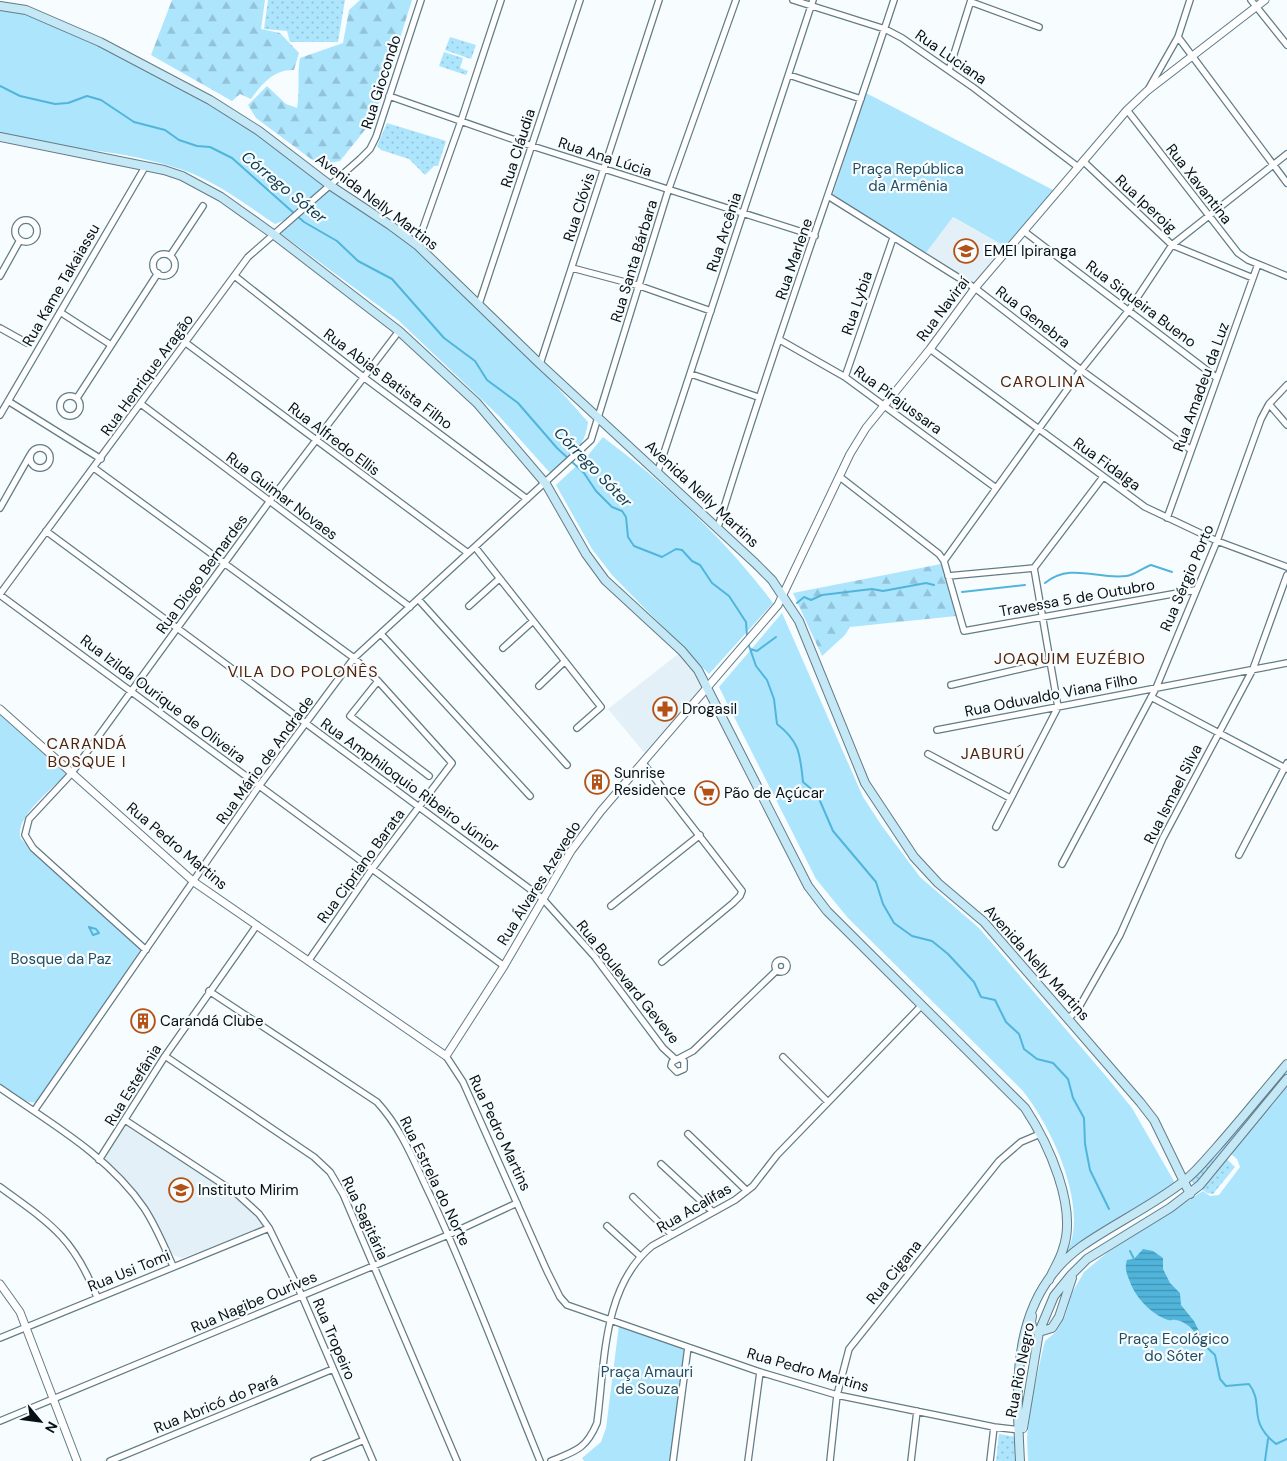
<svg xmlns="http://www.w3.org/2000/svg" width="1287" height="1461" viewBox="0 0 1287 1461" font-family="'DM Sans',sans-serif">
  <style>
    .built { fill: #e3f0f7 }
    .grass { fill: url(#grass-dots) }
    .forest { fill: url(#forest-firs) }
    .park { fill: #ade5fd }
    .water { fill: url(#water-rules) }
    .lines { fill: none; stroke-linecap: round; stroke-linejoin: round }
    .stream { stroke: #51b5db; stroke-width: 2 }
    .minor-casing { stroke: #637c86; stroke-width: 8 }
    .tertiary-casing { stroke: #637c86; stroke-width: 9 }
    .secondary-casing { stroke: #637c86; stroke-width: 10 }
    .minor { stroke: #fff; stroke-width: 5.5 }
    .tertiary { stroke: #fff; stroke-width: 7 }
    .secondary { stroke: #c4e8f6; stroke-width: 8 }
    .labels { text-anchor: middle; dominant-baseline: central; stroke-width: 4.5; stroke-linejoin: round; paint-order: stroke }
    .street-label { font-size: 15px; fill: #071014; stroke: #f7fcff }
    .park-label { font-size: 15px; fill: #234d5e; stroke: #f7fcff }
    .poi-label { font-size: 15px; fill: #071014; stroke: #f7fcff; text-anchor: start }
    .water-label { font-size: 16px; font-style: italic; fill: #0c3a4a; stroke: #f7fcff }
    .neighbourhood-label { font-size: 16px; letter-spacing: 1px; fill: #532308; stroke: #f7fcff }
  </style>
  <defs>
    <pattern id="grass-dots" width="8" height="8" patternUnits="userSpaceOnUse" patternTransform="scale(1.25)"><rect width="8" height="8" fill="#ade5fd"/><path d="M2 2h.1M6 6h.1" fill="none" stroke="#93c3d8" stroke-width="1.8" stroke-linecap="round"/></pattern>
    <pattern id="forest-firs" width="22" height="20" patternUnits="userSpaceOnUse" patternTransform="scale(1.25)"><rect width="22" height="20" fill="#ade5fd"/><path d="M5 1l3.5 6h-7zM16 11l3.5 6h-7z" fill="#93c3d8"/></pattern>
    <pattern id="water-rules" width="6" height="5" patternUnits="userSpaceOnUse" patternTransform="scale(1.25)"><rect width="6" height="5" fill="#51b5db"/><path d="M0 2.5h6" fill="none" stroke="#4192b0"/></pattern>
  </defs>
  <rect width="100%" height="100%" fill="#f7fcff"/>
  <path class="built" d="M952 217 1008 248 977 284 925 254Z
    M682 651 709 688 648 757 608 709Z
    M125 1122 235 1194 258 1215 267 1228 182 1258 175 1256 171 1252 147 1205 103 1157Z"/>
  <path class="grass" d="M268 0H345L338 42H290L287 31 264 29Z
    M450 37 476 45 471 59 445 50Z
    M444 52 463 58 460 68 468 71 466 75 439 66Z
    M387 123 446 141 438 166H434L425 175 409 159 381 150 377 146Z
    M1287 1071V1076L1221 1153 1235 1167 1213 1194 1207 1193 1199 1187 1197 1188 1191 1180Z
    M999 1434 1016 1437V1461H996Z"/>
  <path class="forest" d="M172 0H265L261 29 280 33 299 53 294 70C274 69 262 84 251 99L240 94 232 101 151 55Z
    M360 0H412L381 99 368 126 340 161 319 165 256 118 248 105 267 86 286 104 297 108C300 91 297 75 300 58L343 43 349 10Z
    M941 564 956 616 850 627 845 635 822 656 793 593Z"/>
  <path class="park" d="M0 9 25 14 98 44 208 103 255 133 323 184 415 247 539 367 588 422C585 448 570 457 551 474L499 416 398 320 276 230 285 220 275 224C245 204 217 182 183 170 125 150 61 147 0 140Z
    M866 93 1055 191 1008 248 953 217 925 254 895 237 833 194Z
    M603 437C669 487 723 537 773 603L709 674 612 575 592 549 556 485 589 454Z
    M782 613 863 797 882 826 920 877 979 928 1105 1075 1132 1108 1175 1183 1067 1252C1090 1208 1051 1125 1022 1090L848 918 816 879 719 687Z
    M0 712 68 773C55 786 12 819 21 839L142 948 37 1102C24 1105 11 1091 0 1084Z
    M1287 1087V1461H1028L1027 1437 1031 1404 1042 1353 1045 1341 1056 1332 1065 1316 1072 1293 1084 1272 1108 1252 1203 1191 1210 1196 1219 1195 1240 1167 1237 1159 1231 1154Z
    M619 1325 685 1349 671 1461H584L582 1458 601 1442 606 1428Z"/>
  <path class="water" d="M1143 1249 1153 1251 1163 1258V1269L1170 1283 1180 1293 1181 1305 1194 1321 1201 1335V1342C1196 1332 1188 1322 1176 1320 1170 1319 1174 1321 1168 1320 1151 1314 1136 1298 1130 1282 1127 1274 1124 1269 1127 1260L1134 1259Z"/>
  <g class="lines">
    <path class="stream" d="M0 86 20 96 55 104 68 103 87 96 101 100 134 122 165 130 179 140 197 146 210 147 232 158 304 222 337 241 358 261 392 279 444 338 475 361 487 380 518 403 557 448 584 473 596 491 612 507 622 511 626 517 628 537 634 546 662 557 676 549 682 550 692 561 700 565 712 583 729 596 746 622 747 636
      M1045 583C1071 562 1098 580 1126 576 1135 575 1142 568 1151 565L1172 572
      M962 592 1025 585
      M797 603 804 597 811 600 822 595 872 589 883 591 926 583 934 585
      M748 643 756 666 767 680 774 699 777 724C800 742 800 754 803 782L817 794 833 831 876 882 883 904 894 923 912 936 932 941 948 954 974 982 981 997 995 1000 1006 1022 1019 1034 1024 1049 1037 1059 1053 1063 1068 1079 1073 1098 1084 1118 1085 1144 1090 1170 1109 1209
      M750 649 757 651 776 637
      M89 927 96 929 99 933 93 935Z
      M1130 1251 1134 1259
      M1200 1341 1215 1355 1220 1379 1226 1386 1249 1384C1265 1405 1246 1420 1276 1444L1287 1439
      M1265 1461 1268 1439"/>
    <g class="minor-casing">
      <path id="minor" d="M793 0 885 29 902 38 974 88 1078 167
        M1251 0 1287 45
        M971 2 1039 27
        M1178 37 1287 183
        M949 70 971 0
        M789 75 861 99
        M1149 88 1178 37 1190 0
        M389 96 532 146 815 236
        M1127 110 1238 253 1248 260 1287 276
        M1083 161 1172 245 1253 278
        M828 196 975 288 1081 370 1191 450
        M15 231a11 11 0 1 1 22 0a11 11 0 1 1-22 0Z
        M1025 232 1217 378
        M417 245 461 121 501 0
        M153 265a11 11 0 1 1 22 0a11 11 0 1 1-22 0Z
        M170 256 203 206
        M572 268 640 286 711 311
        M0 276 20 240
        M236 277 362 376 527 499
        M479 304 580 0
        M60 312 111 345
        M0 328 27 343
        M780 340 845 377 996 488
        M186 343 468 553
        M930 349 1145 507 1217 541 1287 567
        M540 364 659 0
        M691 374 758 397
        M845 377 893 238
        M60 406a10 10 0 1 1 20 0a10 10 0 1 1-20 0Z
        M77 398 158 273
        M8 401 101 459
        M141 404 410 607
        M1269 404 1287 425
        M0 415 145 167
        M30 458a10 10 0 1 1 20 0a10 10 0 1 1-20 0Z
        M94 468 354 658 378 681 452 763 372 869 309 960
        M658 471 813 0
        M840 477 939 554 944 561 964 631 1195 590
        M0 508 30 455
        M1167 518 1258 264
        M718 527C772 350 836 176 894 0
        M46 531 542 898 595 957 663 1048 675 1059
        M475 547 601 707 577 728
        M944 561 1081 370 1129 310 1172 245 1287 154
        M1034 568 1103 477
        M948 576 1034 568
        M0 594 248 257 360 159 370 149 376 137 421 0
        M0 595 504 966
        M418 599 567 765
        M469 606 499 579
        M381 634 530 796
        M503 648 533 621
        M378 681 350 716 429 776
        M951 685 1050 662
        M539 686 565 661
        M1151 697 1287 769
        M937 730 1287 663
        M928 754 1010 798
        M643 763 742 891 740 896 733 903 662 962
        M996 827 1058 707 1034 568
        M1239 855 1287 763
        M1062 864 1156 688 1217 541 1261 419 1269 404 1287 385
        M611 906 700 835
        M146 950 33 848 25 835 29 819 71 774 269 502 399 331
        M775 966a6 6 0 1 1 12 0a6 6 0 1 1-12 0Z
        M209 991 377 1102C402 1129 415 1164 431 1197 471 1283 504 1373 540 1461
        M1069 1018 1078 1009 1120 935 1163 838 1253 669 1287 575
        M165 1056 314 1157 330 1172 343 1194 457 1461
        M446 1056 463 1082 547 1271 560 1297 567 1305 760 1372 837 1395 994 1427 1020 1430
        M783 1057 828 1102
        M680 1058 684 1061V1069L677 1072 671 1066 672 1062 693 1051 776 971
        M0 1088C50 1123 109 1156 144 1208 156 1226 164 1246 173 1266
        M34 1111 259 786 354 658 591 440 668 191 736 0
        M125 1120 236 1193 259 1214 269 1228 302 1296 373 1461
        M688 1134 747 1191
        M99 1160 165 1056 257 925
        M661 1164 713 1212
        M0 1187C51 1224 73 1237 97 1297
        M633 1197 672 1235
        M607 1226 640 1256
        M0 1338 269 1228
        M0 1421 448 1235 517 1203
        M110 1461 333 1369
        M314 1461 364 1440
        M551 1461C576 1451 586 1449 597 1423 605 1364 602 1287 652 1246L735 1200 753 1186 777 1155 922 1005
        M673 1461 688 1347
        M748 1461 760 1372
        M830 1461 837 1395 849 1349 999 1161 1021 1142 1040 1134
        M911 1461 917 1411
        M990 1461 994 1427"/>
    </g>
    <g class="tertiary-casing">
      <path id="tertiary" d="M0 709 194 882 446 1056 504 966 571 851 601 811 778 605 850 454 866 428 930 349 975 288 1127 110 1147 91 1265 0
        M0 1284 20 1312 77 1461"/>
    </g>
    <g class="secondary-casing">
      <path id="secondary" d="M0 6 26 10 100 42 210 100 259 131 331 186 390 225 417 245 540 364 755 563 772 580 799 621 865 783 914 857 938 883 984 922 1140 1102 1154 1120 1190 1194
        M0 137 164 170 182 176 221 197 273 234 399 331 477 403 546 484 586 554 605 580 682 651 698 670 808 886 827 911 1025 1108C1048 1143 1078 1207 1063 1249 1060 1260 1053 1270 1049 1280
        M1032 1316 1031 1322 1033 1329 1039 1332 1052 1328 1059 1317 1072 1278
        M1023 1428 1039 1332 1054 1296 1071 1275 1087 1259 1170 1208 1200 1185 1287 1079
        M1020 1461C1016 1383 1010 1297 1082 1246 1115 1223 1152 1206 1184 1181 1196 1172 1206 1159 1216 1148 1240 1121 1263 1092 1287 1064"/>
    </g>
    <use href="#minor" class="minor"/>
    <use href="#tertiary" class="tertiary"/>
    <use href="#secondary" class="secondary"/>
  </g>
  <defs>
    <g id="school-ring" transform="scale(1.25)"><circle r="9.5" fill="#f7fcff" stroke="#b45216" stroke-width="1.5"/><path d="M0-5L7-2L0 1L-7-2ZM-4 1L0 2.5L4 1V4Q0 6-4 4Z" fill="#b45216"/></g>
    <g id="pharmacy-ring" transform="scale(1.25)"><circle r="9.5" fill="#f7fcff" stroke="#b45216" stroke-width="1.5"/><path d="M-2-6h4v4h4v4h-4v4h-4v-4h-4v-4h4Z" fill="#b45216"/></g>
    <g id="building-ring" transform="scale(1.25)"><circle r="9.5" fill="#f7fcff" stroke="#b45216" stroke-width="1.5"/><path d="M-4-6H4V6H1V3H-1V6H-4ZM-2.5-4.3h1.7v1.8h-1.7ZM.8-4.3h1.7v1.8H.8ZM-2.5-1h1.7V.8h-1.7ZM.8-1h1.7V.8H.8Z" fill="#b45216"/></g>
    <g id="supermarket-ring" transform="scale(1.25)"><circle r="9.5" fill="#f7fcff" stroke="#b45216" stroke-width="1.5"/><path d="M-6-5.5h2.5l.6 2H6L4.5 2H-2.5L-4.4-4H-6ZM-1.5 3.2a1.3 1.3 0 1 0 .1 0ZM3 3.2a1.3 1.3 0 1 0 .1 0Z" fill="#b45216"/></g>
  </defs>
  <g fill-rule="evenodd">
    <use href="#school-ring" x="966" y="251"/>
    <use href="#pharmacy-ring" x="665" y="709"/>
    <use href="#building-ring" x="597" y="782"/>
    <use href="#supermarket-ring" x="707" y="793"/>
    <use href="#building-ring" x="143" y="1021"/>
    <use href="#school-ring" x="181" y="1190"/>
  </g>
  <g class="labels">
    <g class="street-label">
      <text transform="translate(951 57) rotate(35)">Rua Luciana</text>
      <text transform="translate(381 82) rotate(-72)">Rua Giocondo</text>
      <text transform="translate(518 148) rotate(-72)">Rua Cláudia</text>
      <text transform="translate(605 157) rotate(18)">Rua Ana Lúcia</text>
      <text transform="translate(1199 184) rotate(52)">Rua Xavantina</text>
      <text transform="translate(377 202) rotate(37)">Avenida Nelly Martins</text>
      <text transform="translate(1146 204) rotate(43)">Rua Iperoig</text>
      <text transform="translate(579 207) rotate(-72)">Rua Clóvis</text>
      <text transform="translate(724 232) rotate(-72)">Rua Arcênia</text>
      <text transform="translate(794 259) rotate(-71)">Rua Marlene</text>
      <text transform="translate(634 261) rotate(-73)">Rua Santa Bárbara</text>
      <text transform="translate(61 285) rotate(-60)">Rua Kame Takaiassu</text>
      <text transform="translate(857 303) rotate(-71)">Rua Lybia</text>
      <text transform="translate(1141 304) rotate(37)">Rua Siqueira Bueno</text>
      <text transform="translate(943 309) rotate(-53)">Rua Naviraí</text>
      <text transform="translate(1033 317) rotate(38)">Rua Genebra</text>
      <text transform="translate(147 375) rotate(-54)">Rua Henrique Aragão</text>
      <text transform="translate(388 379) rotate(37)">Rua Abias Batista Filho</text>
      <text transform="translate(1201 387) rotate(-70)">Rua Amadeu da Luz</text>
      <text transform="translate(898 400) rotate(36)">Rua Pirajussara</text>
      <text transform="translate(334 439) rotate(37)">Rua Alfredo Ellis</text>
      <text transform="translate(1107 464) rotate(36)">Rua Fidalga</text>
      <text transform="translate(702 494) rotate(43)">Avenida Nelly Martins</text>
      <text transform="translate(282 496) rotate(37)">Rua Guimar Novaes</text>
      <text transform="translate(202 574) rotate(-54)">Rua Diogo Bernardes</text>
      <text transform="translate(1187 578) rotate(-67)">Rua Sérgio Porto</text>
      <text transform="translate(1077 598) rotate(-10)">Travessa 5 de Outubro</text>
      <text transform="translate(1051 695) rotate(-11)">Rua Oduvaldo Viana Filho</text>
      <text transform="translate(163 699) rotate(37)">Rua Izilda Ourique de Oliveira</text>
      <text transform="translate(265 760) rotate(-54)">Rua Mário de Andrade</text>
      <text transform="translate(410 785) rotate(36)">Rua Amphiloquio Ribeiro Júnior</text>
      <text transform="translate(1173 794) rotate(-63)">Rua Ismael Silva</text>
      <text transform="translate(177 846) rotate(40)">Rua Pedro Martins</text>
      <text transform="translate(361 866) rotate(-54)">Rua Cipriano Barata</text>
      <text transform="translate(539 883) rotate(-58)">Rua Álvares Azevedo</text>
      <text transform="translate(1037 963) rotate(48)">Avenida Nelly Martins</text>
      <text transform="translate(628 982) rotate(51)">Rua Boulevard Geveve</text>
      <text transform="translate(133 1085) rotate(-58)">Rua Estefânia</text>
      <text transform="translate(500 1133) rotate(65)">Rua Pedro Martins</text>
      <text transform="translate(435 1181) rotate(64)">Rua Estrela do Norte</text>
      <text transform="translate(694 1208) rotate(-30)">Rua Acalifas</text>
      <text transform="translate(365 1218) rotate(65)">Rua Sagitária</text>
      <text transform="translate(129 1271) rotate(-22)">Rua Usi Tomi</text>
      <text transform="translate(894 1272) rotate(-51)">Rua Cigana</text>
      <text transform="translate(254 1302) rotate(-23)">Rua Nagibe Ourives</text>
      <text transform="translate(334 1339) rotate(67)">Rua Tropeiro</text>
      <text transform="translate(808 1370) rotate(16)">Rua Pedro Martins</text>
      <text transform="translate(1020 1370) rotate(-79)">Rua Rio Negro</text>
      <text transform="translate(216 1404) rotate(-22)">Rua Abricó do Pará</text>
    </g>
    <g class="park-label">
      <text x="908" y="169">Praça República<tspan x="908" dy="17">da Armênia</tspan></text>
      <text x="61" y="959">Bosque da Paz</text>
      <text x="1174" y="1339">Praça Ecológico<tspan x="1174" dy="17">do Sóter</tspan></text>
      <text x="647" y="1372">Praça Amauri<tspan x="647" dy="17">de Souza</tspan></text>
    </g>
    <g class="poi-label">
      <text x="984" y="251">EMEI Ipiranga</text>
      <text x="682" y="709">Drogasil</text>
      <text x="614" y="773">Sunrise<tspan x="614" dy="17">Residence</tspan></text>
      <text x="724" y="793">Pão de Açúcar</text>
      <text x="160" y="1021">Carandá Clube</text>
      <text x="198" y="1190">Instituto Mirim</text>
    </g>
    <g class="water-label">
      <text transform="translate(284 187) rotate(39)">Córrego Sóter</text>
      <text transform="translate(593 467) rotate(46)">Córrego Sóter</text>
    </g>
    <g class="neighbourhood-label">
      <text x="1043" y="381">CAROLINA</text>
      <text x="1070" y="658">JOAQUIM EUZÉBIO</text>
      <text x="303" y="671">VILA DO POLONÊS</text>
      <text x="87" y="743">CARANDÁ<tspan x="87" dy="18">BOSQUE I</tspan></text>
      <text x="993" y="753">JABURÚ</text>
    </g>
  </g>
  <g transform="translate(40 1421) rotate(119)" stroke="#f7fcff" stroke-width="4" paint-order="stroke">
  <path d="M0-4L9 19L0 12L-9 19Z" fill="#071014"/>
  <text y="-8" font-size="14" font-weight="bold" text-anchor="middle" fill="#071014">N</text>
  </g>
</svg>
